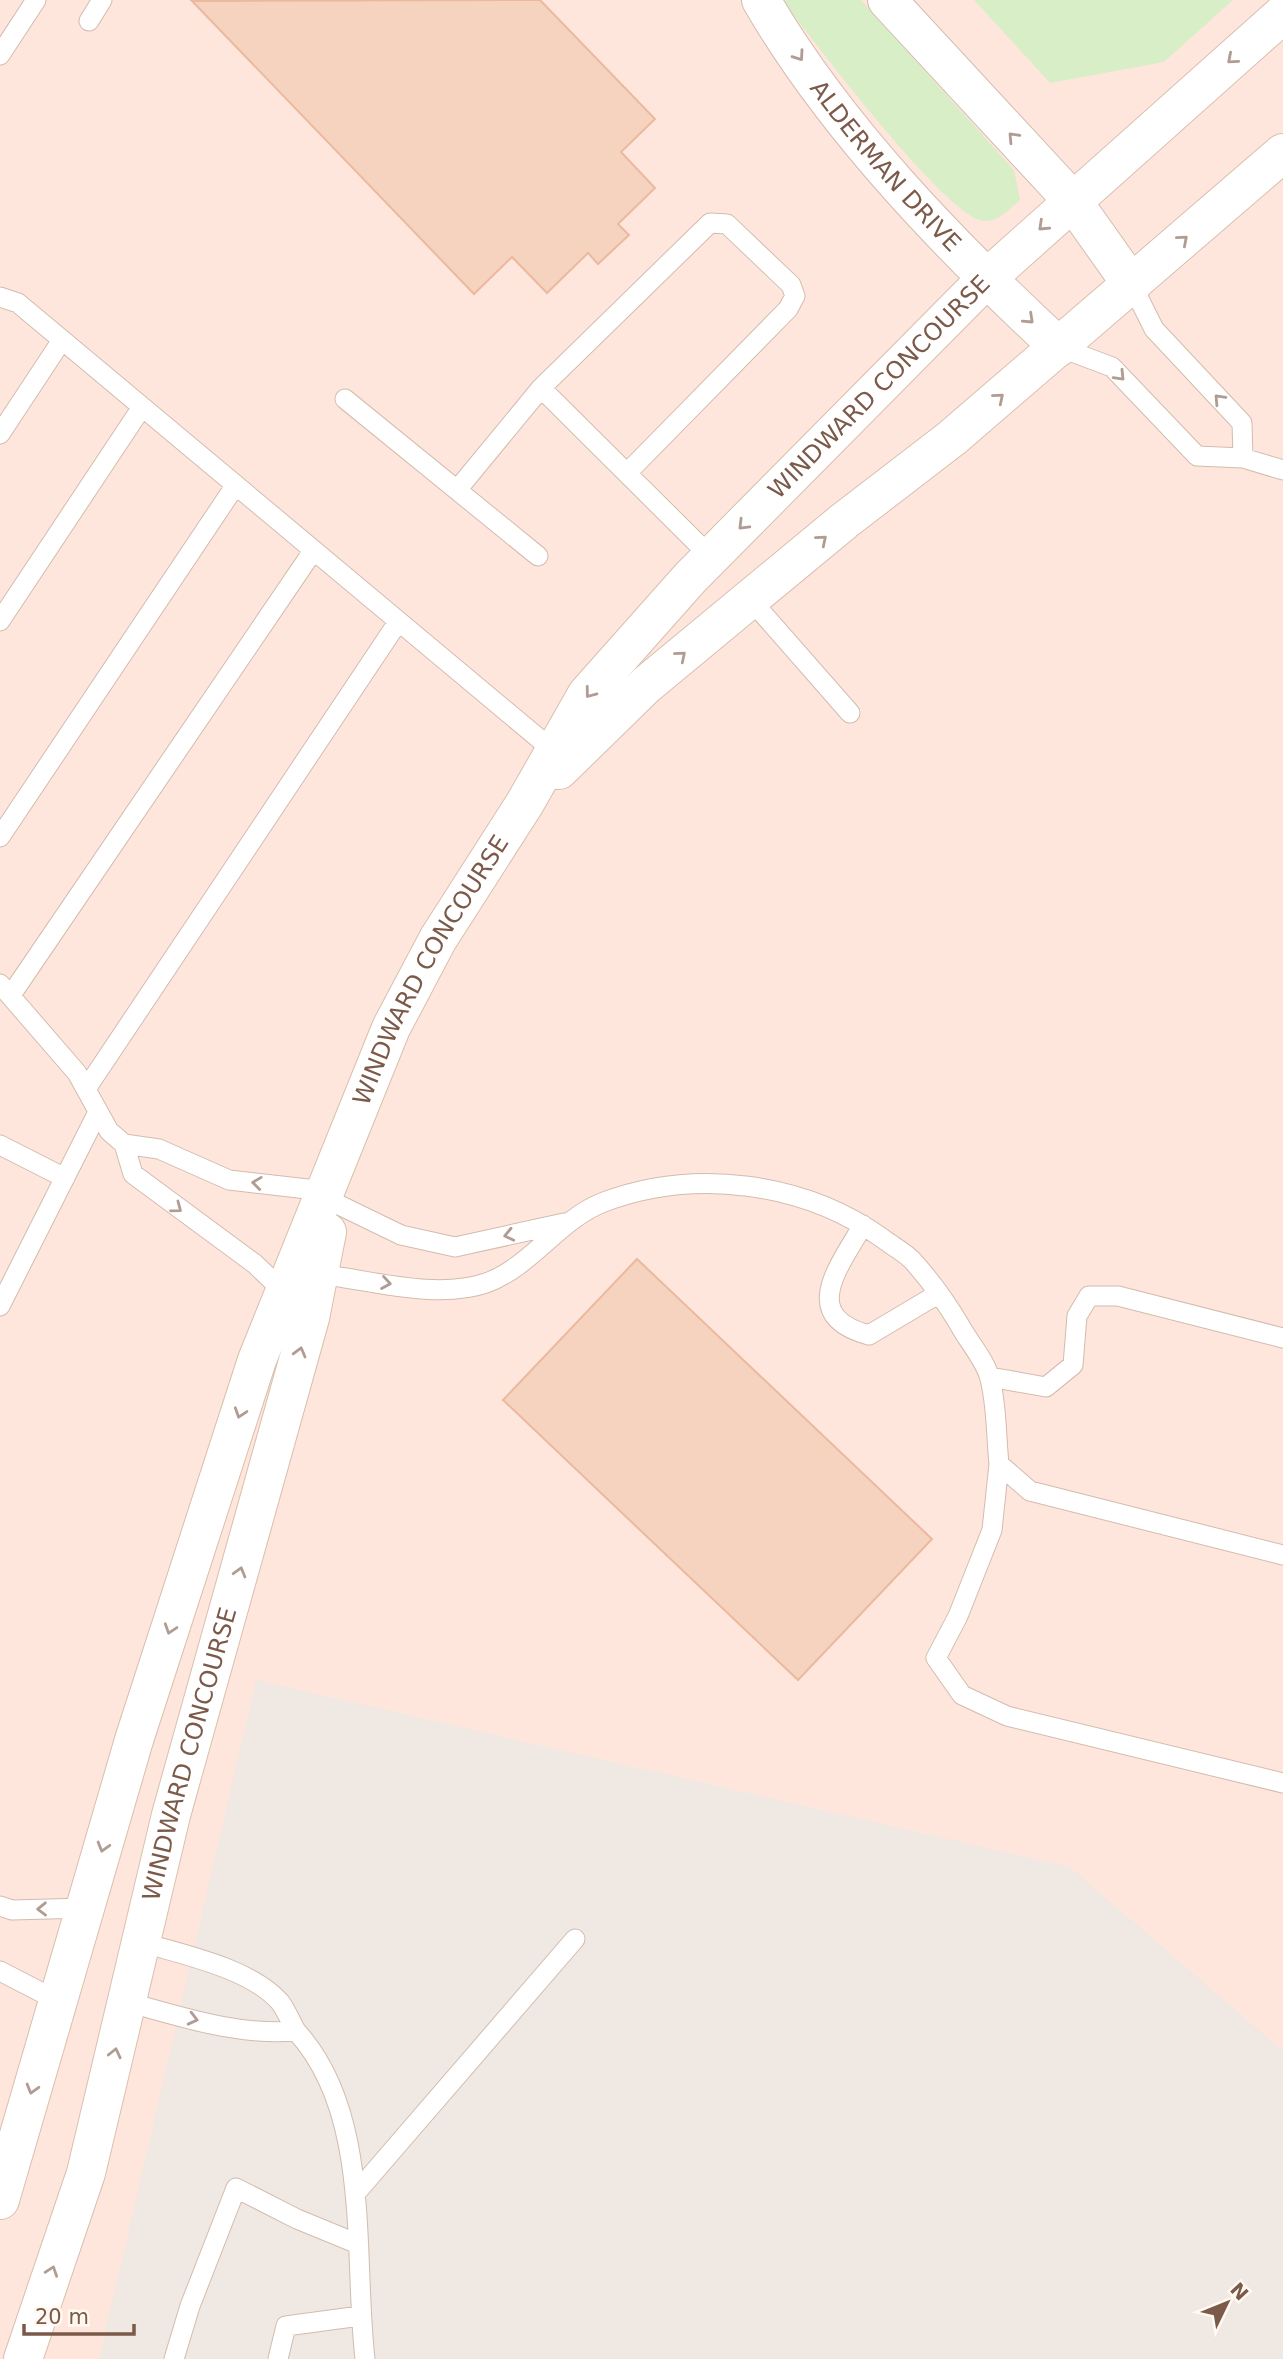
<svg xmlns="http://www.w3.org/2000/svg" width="1283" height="2359" viewBox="0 0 1283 2359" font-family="'DejaVu Sans',sans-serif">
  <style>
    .commercial { fill: #ffe6dd }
    .industrial { fill: #efe8e3 }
    .green { fill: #d7eec6 }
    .building { fill: #f6d3bf; stroke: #eab99e; stroke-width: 2 }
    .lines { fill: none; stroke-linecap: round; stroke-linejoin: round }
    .lane-casing { stroke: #d2bcad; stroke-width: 21 }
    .street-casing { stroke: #d2bcad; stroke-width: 40 }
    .secondary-casing { stroke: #d8bfad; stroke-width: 40 }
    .lane { stroke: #fff; stroke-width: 19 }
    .street { stroke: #fff; stroke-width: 38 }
    .secondary { stroke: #fff; stroke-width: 38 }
    .oneway { stroke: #b09c92 }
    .labels { text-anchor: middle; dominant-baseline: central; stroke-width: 5; stroke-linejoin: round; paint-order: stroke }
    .street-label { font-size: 24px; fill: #7c5a4a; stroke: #fff9f2 }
  </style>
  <rect width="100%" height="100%" fill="#fef6ea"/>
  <path class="commercial" d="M0 0H1283V2359H0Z"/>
  <path class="industrial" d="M256 1680 1070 1867 1283 2051V2359H99Z"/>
  <path class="green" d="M782 0H861L1014 170 1020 200C1010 209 999 222 984 221 947 219 810 36 782 0Z
    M974 0H1233L1164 62 1050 83Z"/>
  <path class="building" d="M540 0 655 119 621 152 655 188 618 224 629 235 598 264 588 253 547 293 512 257 474 294 192 1Z
    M637 1259 932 1539 798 1680 503 1400Z"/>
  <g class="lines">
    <g class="lane-casing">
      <path id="lane" d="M89 21 102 0
        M0 55 36 0
        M1132 285 1154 329 1242 423 1243 458
        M0 297 18 303 555 752
        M1059 347 1112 367 1197 456 1243 458 1283 470
        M541 388 710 223 727 224 791 285 795 296 788 309 627 473
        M345 399 538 556
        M0 434 62 340
        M457 490 541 388 711 557
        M750 599 850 713
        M0 621 142 407
        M0 837 235 486
        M0 984 77 1073 109 1131 124 1144
        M11 995 313 551
        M86 1089 398 622
        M0 1145 65 1178
        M333 1202 401 1235 455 1247 564 1223
        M863 1225C839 1267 798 1316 869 1335L938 1294
        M319 1274C369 1280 437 1300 486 1283 531 1267 559 1219 604 1202 695 1168 803 1182 882 1238 891 1245 904 1252 912 1260 929 1279 946 1302 959 1324 968 1341 986 1361 990 1379 997 1406 996 1436 999 1464L1030 1491 1283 1555
        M284 1292 255 1264 133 1174 124 1144 159 1149 229 1180 325 1191
        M0 1306 98 1112
        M990 1377 1046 1387 1073 1365 1077 1316 1089 1296H1118L1283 1338
        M999 1464 992 1530 958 1616 936 1658 962 1695 1007 1716 1283 1783
        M0 1906 12 1910 85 1908
        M0 1971 58 2001
        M127 2002C183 2017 238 2036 296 2031 291 2022 286 2010 280 2002 250 1968 183 1955 141 1942
        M296 2031C372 2113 353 2255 365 2359
        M355 2194 575 1939
        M174 2359 190 2306 236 2188 297 2219 358 2244
        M278 2359 286 2326 360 2316"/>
    </g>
    <g class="street-casing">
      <g id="street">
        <path id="s1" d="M761 0C835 128 951 247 1059 347"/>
        <path d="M887 0 1071 199 1132 285"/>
      </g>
    </g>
    <g class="secondary-casing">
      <g id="secondary">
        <path d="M559 770 646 685 844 521 952 438 1283 153"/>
        <path id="s2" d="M0 2200 134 1740 257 1360 391 1028 438 939 525 803 587 694 690 578 986 279 1283 14"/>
        <path id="s3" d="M23 2359 86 2173 171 1815 310 1318 327 1232"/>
      </g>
    </g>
    <use href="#lane" class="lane"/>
    <use href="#street" class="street"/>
    <use href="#secondary" class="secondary"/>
  </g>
  <defs><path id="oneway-chevron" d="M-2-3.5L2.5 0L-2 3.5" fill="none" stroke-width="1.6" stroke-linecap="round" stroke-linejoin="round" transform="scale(1.75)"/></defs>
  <g class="oneway">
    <use href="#oneway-chevron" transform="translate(799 56) rotate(55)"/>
    <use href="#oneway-chevron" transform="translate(1232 59) rotate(139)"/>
    <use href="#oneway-chevron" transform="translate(1013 137) rotate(-133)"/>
    <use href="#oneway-chevron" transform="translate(1043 226) rotate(137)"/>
    <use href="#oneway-chevron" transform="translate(1183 240) rotate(-41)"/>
    <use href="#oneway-chevron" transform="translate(1029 319) rotate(43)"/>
    <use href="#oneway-chevron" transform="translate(1120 376) rotate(46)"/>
    <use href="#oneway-chevron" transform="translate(999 398) rotate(-40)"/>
    <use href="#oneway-chevron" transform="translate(1219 399) rotate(-133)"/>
    <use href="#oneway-chevron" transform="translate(743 525) rotate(135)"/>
    <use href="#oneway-chevron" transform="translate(822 540) rotate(-40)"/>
    <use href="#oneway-chevron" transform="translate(681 656) rotate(-40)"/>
    <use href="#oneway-chevron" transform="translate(590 693) rotate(127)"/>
    <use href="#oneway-chevron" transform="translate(257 1183) rotate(-173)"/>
    <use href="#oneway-chevron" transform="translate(177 1208) rotate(37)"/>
    <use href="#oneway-chevron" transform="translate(509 1235) rotate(167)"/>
    <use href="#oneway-chevron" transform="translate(386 1283) rotate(9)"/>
    <use href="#oneway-chevron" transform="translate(300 1352) rotate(-75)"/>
    <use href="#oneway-chevron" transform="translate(240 1413) rotate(108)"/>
    <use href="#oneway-chevron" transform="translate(240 1572) rotate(-74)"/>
    <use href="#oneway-chevron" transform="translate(170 1629) rotate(108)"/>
    <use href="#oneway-chevron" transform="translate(103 1847) rotate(106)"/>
    <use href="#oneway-chevron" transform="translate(42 1909) rotate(179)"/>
    <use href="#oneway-chevron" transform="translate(193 2019) rotate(14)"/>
    <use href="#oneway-chevron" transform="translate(115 2053) rotate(-77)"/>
    <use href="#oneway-chevron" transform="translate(32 2089) rotate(106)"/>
    <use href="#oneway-chevron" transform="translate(52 2271) rotate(-71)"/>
  </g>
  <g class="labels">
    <g class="street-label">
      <text stroke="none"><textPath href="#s1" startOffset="208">ALDERMAN DRIVE</textPath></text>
      <text stroke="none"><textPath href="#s2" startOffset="2048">WINDWARD CONCOURSE</textPath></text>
      <text stroke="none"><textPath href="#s2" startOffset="1306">WINDWARD CONCOURSE</textPath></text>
      <text stroke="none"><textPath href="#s3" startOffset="628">WINDWARD CONCOURSE</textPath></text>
    </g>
  </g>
  <g transform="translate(1227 2303) rotate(47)" stroke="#fff9f2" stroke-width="5" paint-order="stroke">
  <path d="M0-5L12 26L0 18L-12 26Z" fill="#7c5a4a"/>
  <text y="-10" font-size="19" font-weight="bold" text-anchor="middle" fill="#7c5a4a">N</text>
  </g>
  <path d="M24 2324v10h110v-10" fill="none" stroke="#7c5a4a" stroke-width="3.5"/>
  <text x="35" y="2324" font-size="21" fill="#7c5a4a" stroke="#fff9f2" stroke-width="5" paint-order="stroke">20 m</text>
</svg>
